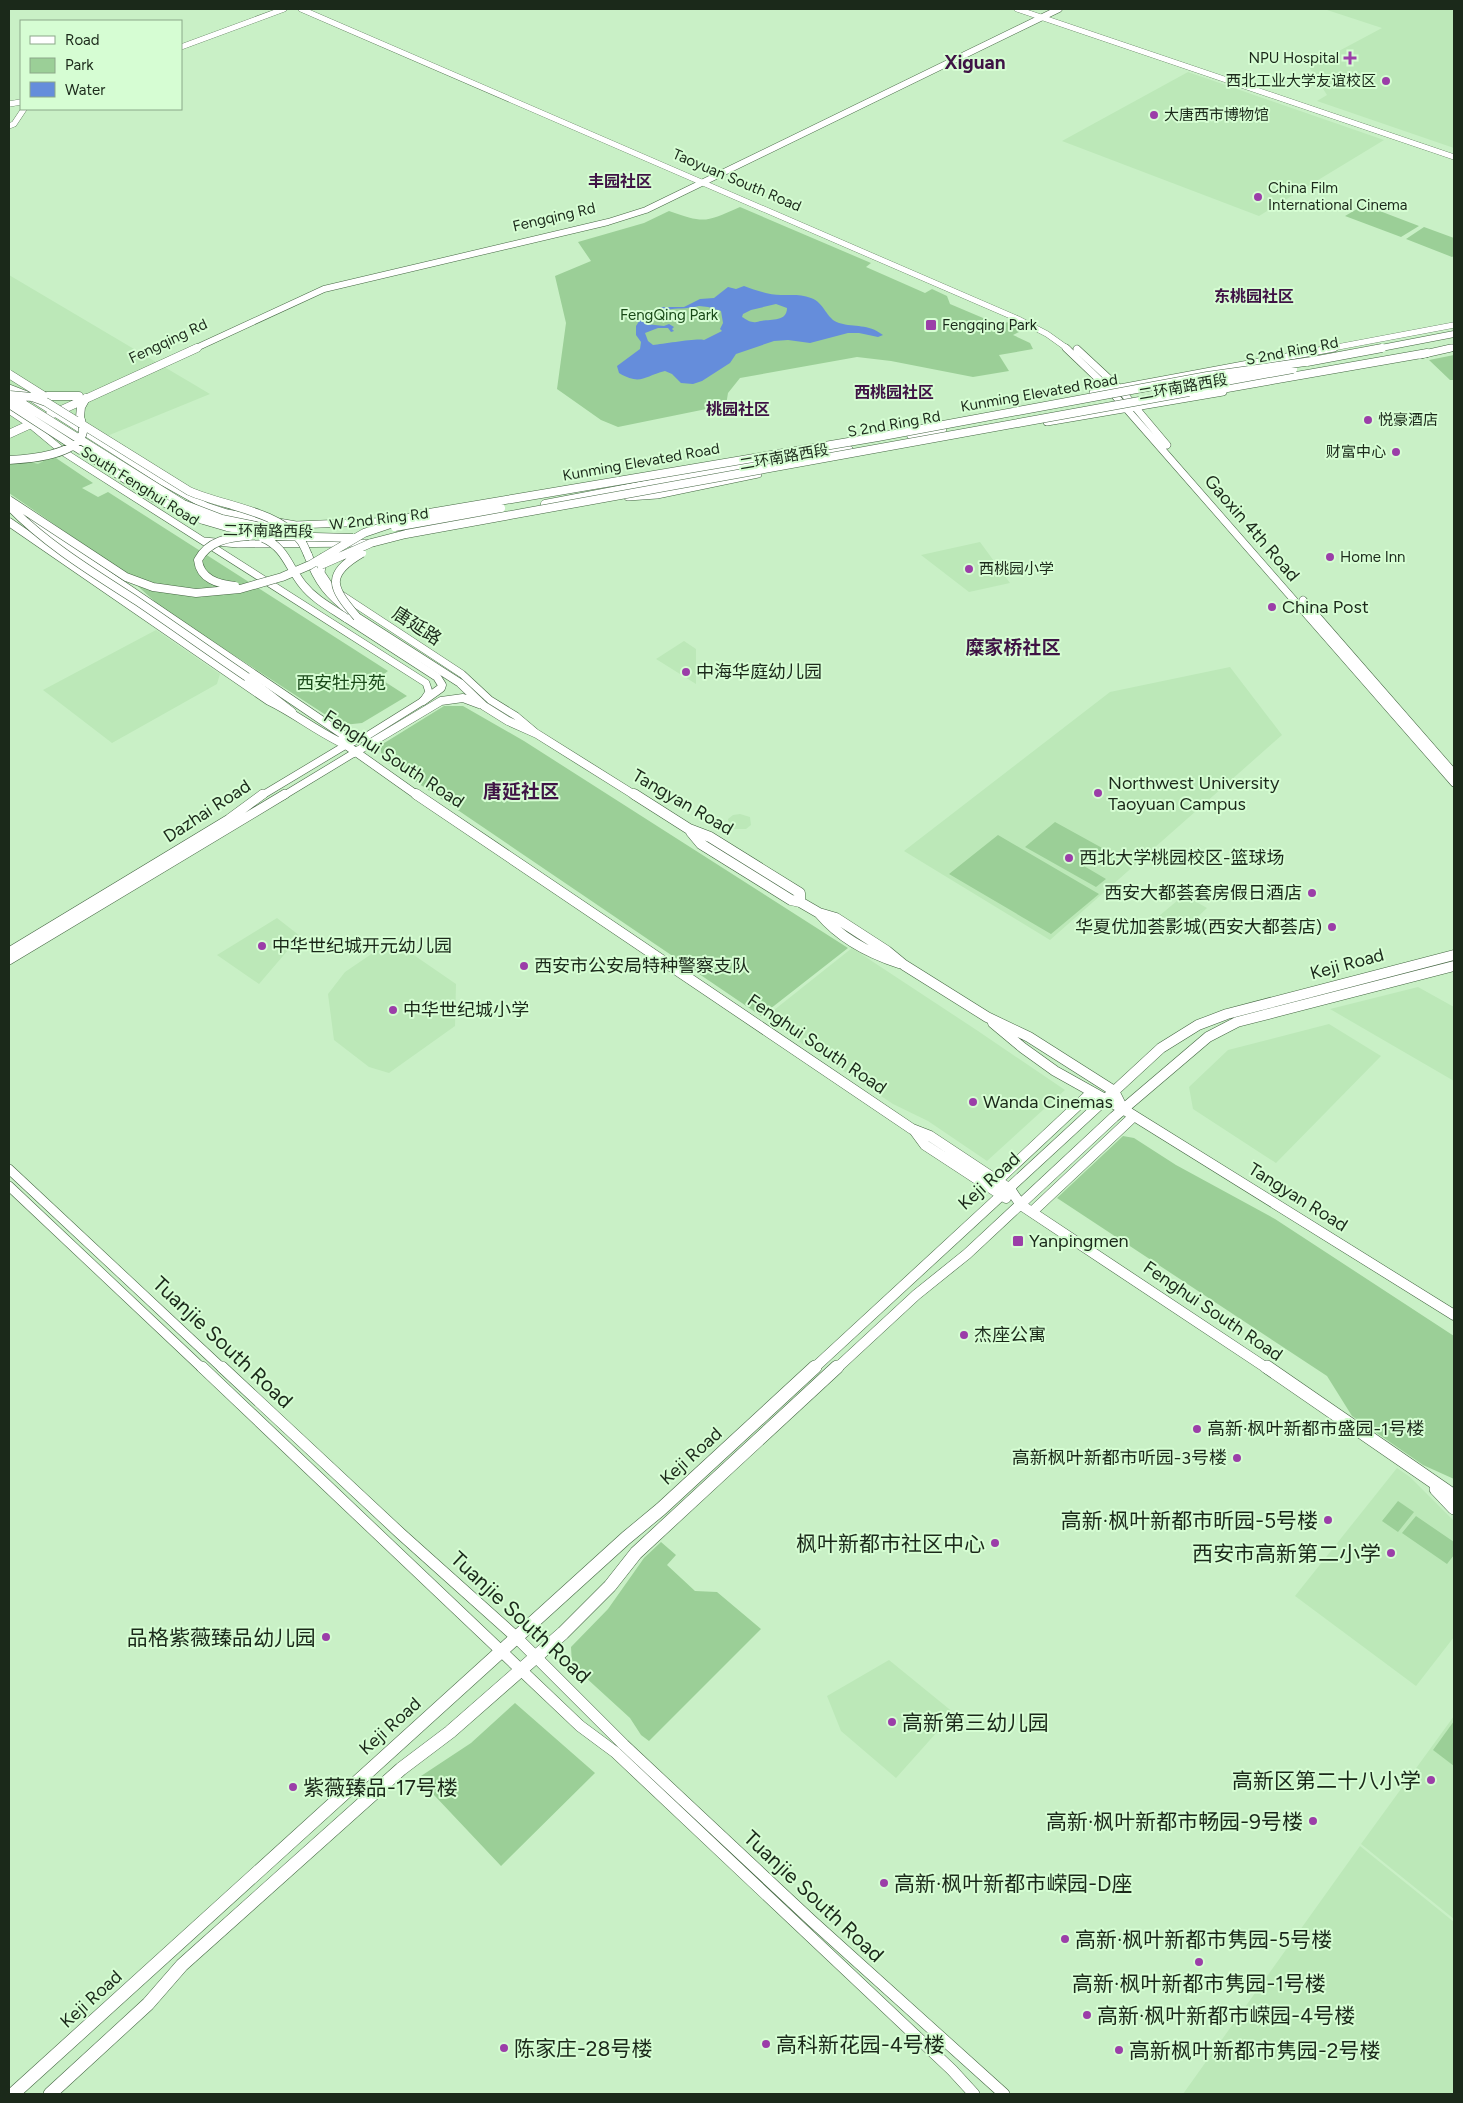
<svg xmlns="http://www.w3.org/2000/svg" width="1463" height="2103" viewBox="0 0 1463 2103" font-family="Figtree,'Noto Sans SC',sans-serif">
  <style>
    .built { fill: #bce8b8 }
    .green { fill: #9bcf97 }
    .water { fill: #658ddb; fill-rule: evenodd }
    .lines { fill: none; stroke-linecap: round; stroke-linejoin: round }
    .secondary-far3-casing { stroke: #446642; stroke-width: 6 }
    .secondary-far2-casing { stroke: #446642; stroke-width: 8 }
    .secondary-far1-casing { stroke: #446642; stroke-width: 10 }
    .secondary-casing { stroke: #446642; stroke-width: 12 }
    .primary-far3-casing { stroke: #446642; stroke-width: 7 }
    .primary-far2-casing { stroke: #446642; stroke-width: 9 }
    .primary-far1-casing { stroke: #446642; stroke-width: 11 }
    .primary-casing { stroke: #446642; stroke-width: 14 }
    .trunk-casing { stroke: #446642; stroke-width: 9 }
    .secondary-far3 { stroke: #fff; stroke-width: 5.5 }
    .secondary-far2 { stroke: #fff; stroke-width: 7 }
    .secondary-far1 { stroke: #fff; stroke-width: 9 }
    .secondary { stroke: #fff; stroke-width: 11 }
    .primary-far3 { stroke: #fff; stroke-width: 6 }
    .primary-far2 { stroke: #fff; stroke-width: 8 }
    .primary-far1 { stroke: #fff; stroke-width: 10 }
    .primary { stroke: #fff; stroke-width: 13 }
    .trunk { stroke: #fff; stroke-width: 8 }
    .trunk-bridge-far1-casing { stroke: #446642; stroke-width: 7; stroke-linecap: butt }
    .trunk-bridge-casing { stroke: #446642; stroke-width: 9; stroke-linecap: butt }
    .trunk-bridge-far1 { stroke: #fff; stroke-width: 6 }
    .trunk-bridge { stroke: #fff; stroke-width: 8 }
    .poi-dot { fill: #9b3ea8; stroke: #d6fdd3; stroke-width: 2 }
    .labels { text-anchor: middle; dominant-baseline: central; stroke-width: 4; stroke-linejoin: round; paint-order: stroke }
    .far-poi-label { font-size: 15px; fill: #1b291a; stroke: #d6fdd3; text-anchor: start }
    .far-street-label { font-size: 15px; fill: #1b291a; stroke: #d6fdd3 }
    .far-park-label { font-size: 15px; fill: #184817; stroke: #d6fdd3 }
    .far-neighbourhood-label { font-size: 16px; font-weight: bold; fill: #3f1345; stroke: #d6fdd3 }
    .street-label { font-size: 18px; fill: #1b291a; stroke: #d6fdd3 }
    .poi-label { font-size: 18px; fill: #1b291a; stroke: #d6fdd3; text-anchor: start }
    .park-label { font-size: 18px; fill: #184817; stroke: #d6fdd3 }
    .far-district-label { font-size: 19px; font-weight: bold; fill: #3f1345; stroke: #d6fdd3 }
    .neighbourhood-label { font-size: 19px; font-weight: bold; fill: #3f1345; stroke: #d6fdd3 }
    .near-street-label { font-size: 21px; fill: #1b291a; stroke: #d6fdd3 }
    .near-poi-label { font-size: 21px; fill: #1b291a; stroke: #d6fdd3; text-anchor: start }
  </style>
  <rect width="100%" height="100%" fill="#c9f0c6"/>
  <path class="built" d="M1324 9H1454V148L1317 101 1327 95 1309 67 1382 28Z
    M1188 72 1384 140 1259 216 1062 141Z
    M9 275 210 394 9 476Z
    M980 542 1010 583 969 592 921 555Z
    M156 630 220 674 217 684 112 743 43 690Z
    M684 641 696 649V684L656 659Z
    M1230 667 1282 735 1050 940 904 851 1110 692Z
    M740 814 750 817 751 825 746 829H734L729 825 728 819 733 815Z
    M1184 895 1207 908 1184 930 1159 916Z
    M277 918 300 936 259 984 217 955Z
    M392 940 456 984 455 1026 389 1073 369 1067 334 1040 328 994 345 972Z
    M852 948 978 1031 1065 1090 987 1161 928 1121 893 1104 764 1018Z
    M1418 987 1454 1007V1081L1330 1009Z
    M1329 1024 1381 1056 1276 1163 1193 1109 1189 1087 1228 1050Z
    M1397 1468 1410 1477 1454 1521V1637L1416 1686 1295 1596Z
    M889 1660 954 1713 896 1778 841 1731 827 1696Z
    M1454 1716V1919L1361 1844Z
    M1360 1846 1454 1922V2094H1183Z"/>
  <path class="green" d="M1364 205 1419 226 1401 237 1345 216Z
    M740 207 871 263 866 267 925 293 932 289 947 296 950 304 1002 326 1007 322 1021 331 1013 335 1030 343 1033 349 999 355 1009 371 973 377 891 361 857 357 740 378 728 393 726 405 618 427 601 420 557 389 566 323 555 276 591 261 578 242 644 223 669 211C706 224 705 222 740 207Z
    M1424 227 1454 238V256L1452 257 1406 239Z
    M1454 355V380H1450L1429 360Z
    M9 456 38 464 53 456 93 483 82 488 98 497 108 492 388 671 379 678 407 696 362 723 343 725 332 719 163 609 119 569 9 493Z
    M444 706H463L524 741 848 948 761 1016 381 758V745Z
    M1055 822 1104 849 1084 866 1106 879 1096 887 1025 847Z
    M998 835 1099 894 1051 934 949 874Z
    M1123 1136 1134 1138 1176 1165 1275 1219 1454 1336V1479L1423 1465 1352 1416 1327 1376 1057 1198Z
    M1398 1501 1414 1512 1398 1532 1382 1521Z
    M1416 1516 1454 1542V1555L1447 1564 1402 1533Z
    M661 1542 676 1555 667 1565 695 1591 717 1592 761 1629 649 1741 641 1735 630 1718 572 1665 571 1647 608 1609 644 1558Z
    M515 1703 595 1773 501 1866 418 1778 471 1743Z
    M1454 1721V1766L1433 1750Z"/>
  <path class="water" d="M744 286C755 290 769 295 781 295 792 295 801 294 811 298 825 303 826 319 839 323 856 328 867 323 883 335L878 337 859 333H848L810 343 788 340 774 341 736 354 730 363 702 381 693 384 681 383 672 374 665 371C644 376 641 386 619 373L617 366 640 349 641 342 636 335V326L643 315 660 307H684L700 299 714 298 728 287 736 289ZM776 304 787 308C787 322 771 319 761 321 758 321 757 323 753 322 749 322 746 319 742 317L743 314 751 310ZM699 306 708 307 721 311 723 323 720 329 722 331 704 340C696 338 665 344 653 345L648 341 645 333 658 328H668L671 332 674 331 672 329 674 327 669 324 664 326 646 324V319C658 305 682 311 699 306Z"/>
  <g class="lines">
    <g class="secondary-far3-casing">
      <path id="secondary-far3" d="M301 9 1018 319 1047 334 1068 349
        M1017 9 1454 157
        M181 47 284 9
        M9 104 21 102
        M9 126 14 124 24 109
        M1327 349 1454 325
        M1446 349 1454 347"/>
    </g>
    <g class="secondary-far2-casing">
      <path id="secondary-far2" d="M1066 348 1110 390 1454 783
        M1077 349 1119 388 1167 445
        M1420 355 1451 348
        M9 388 27 395 163 482 206 506 227 513 296 525 395 521
        M1093 393 1334 348
        M9 410 30 424 65 453 426 683 429 692 423 701 367 736 346 745 261 796
        M1047 422 1223 392
        M628 497 657 495 758 474
        M204 541 238 544 372 543
        M323 557 321 573 331 588 462 674 490 700 516 716 535 732
        M1303 600 1454 773
        M283 796 354 753"/>
    </g>
    <g class="secondary-far1-casing">
      <path id="secondary-far1" d="M9 952 229 819 263 794
        M9 960 285 794
        M9 1169 223 1369
        M9 1186 203 1369"/>
    </g>
    <g class="secondary-casing">
      <path id="secondary" d="M202 1367 580 1726 615 1752 952 2070 974 2094
        M222 1367 401 1534 516 1637 624 1745 812 1921 1004 2094"/>
    </g>
    <g class="primary-far3-casing">
      <path id="primary-far3" d="M194 349 324 289 608 222 646 210 1059 9"/>
    </g>
    <g class="primary-far2-casing">
      <path id="primary-far2" d="M35 396H79
        M79 427 81 407 86 398
        M9 434 197 348
        M9 522 269 701C296 714 319 733 346 745L418 796
        M102 571 342 734 346 745
        M357 617 460 683 484 706 508 721 537 734 636 796
        M354 753 441 701 463 698 479 704"/>
    </g>
    <g class="primary-far1-casing">
      <path id="primary-far1" d="M416 794 912 1129 930 1136 1010 1189 1021 1205 1268 1369
        M634 794 689 829 710 837 800 893V902L819 913 836 918 887 951 904 965 987 1017 1029 1037 1114 1091 1123 1109
        M691 832 701 844 791 900 800 902
        M819 913C840 938 868 953 899 963
        M993 1023 1023 1048 1055 1071 1123 1109 1454 1315
        M914 1130 925 1145 1006 1198
        M997 1181 1091 1093
        M1032 1212 1134 1116
        M813 1369 1161 1048 1198 1025 1227 1014 1454 955
        M836 1369 916 1295 967 1254 1114 1117 1208 1037 1237 1022 1454 966"/>
    </g>
    <g class="primary-casing">
      <path id="primary" d="M1267 1367 1454 1496
        M1436 1489 1454 1508
        M13 2094 626 1538 661 1509 815 1367
        M50 2094 148 2004 182 1965 401 1769 450 1732 563 1633 610 1586 636 1553 837 1367"/>
    </g>
    <g class="trunk-casing">
      <path id="trunk" d="M1189 392 1216 390 1427 353
        M911 435 942 430
        M545 504 707 473 849 450
        M28 521 102 571
        M308 555C318 583 329 595 352 613
        M346 618 437 677 442 685 441 688 423 701
        M247 677 292 712"/>
    </g>
    <use href="#secondary-far3" class="secondary-far3"/>
    <use href="#secondary-far2" class="secondary-far2"/>
    <use href="#secondary-far1" class="secondary-far1"/>
    <use href="#secondary" class="secondary"/>
    <use href="#primary-far3" class="primary-far3"/>
    <use href="#primary-far2" class="primary-far2"/>
    <use href="#primary-far1" class="primary-far1"/>
    <use href="#primary" class="primary"/>
    <use href="#trunk" class="trunk"/>
    <g class="trunk-bridge-far1-casing">
      <path id="trunk-bridge-far1" d="M1376 349 1454 334"/>
    </g>
    <g class="trunk-bridge-casing">
      <path id="trunk-bridge" d="M1307 362 1382 348
        M9 374 44 396
        M1182 389 1293 369
        M9 395 183 504 222 519 276 530
        M10 395 32 397 46 402 189 491C223 506 278 511 301 541 304 545 306 551 308 555
        M9 404 156 499 203 520 227 527 276 536 353 538
        M9 460C28 459 78 455 83 432 83 428 82 423 81 420
        M9 500 126 577 153 587 196 593 240 589 282 577 310 565 364 533 417 515 878 437 1207 376 1312 361
        M9 506C47 545 92 572 137 601 174 626 210 652 247 677
        M395 527 501 508
        M263 538C285 547 289 568 303 585 314 599 331 608 346 618
        M321 565 371 543 406 534 1189 392
        M235 586C218 584 200 579 198 560 208 541 229 537 249 536
        M357 617C332 588 324 575 362 553"/>
    </g>
    <use href="#trunk-bridge-far1" class="trunk-bridge-far1"/>
    <use href="#trunk-bridge" class="trunk-bridge"/>
  </g>
  <g class="poi-dot">
    <path d="M1347.5 50.5h5v5h5v5h-5v5h-5v-5h-5v-5h5z"/>
    <circle cx="1386" cy="81" r="5"/>
    <circle cx="1154" cy="115" r="5"/>
    <circle cx="1258" cy="197" r="5"/>
    <rect x="925" y="319" width="12" height="12" rx="2.5"/>
    <circle cx="1368" cy="420" r="5"/>
    <circle cx="1396" cy="452" r="5"/>
    <circle cx="1330" cy="557" r="5"/>
    <circle cx="969" cy="569" r="5"/>
    <circle cx="1272" cy="607" r="5"/>
    <circle cx="686" cy="672" r="5"/>
    <circle cx="1098" cy="793" r="5"/>
    <circle cx="1069" cy="858" r="5"/>
    <circle cx="1312" cy="893" r="5"/>
    <circle cx="1332" cy="927" r="5"/>
    <circle cx="262" cy="946" r="5"/>
    <circle cx="524" cy="966" r="5"/>
    <circle cx="393" cy="1010" r="5"/>
    <circle cx="973" cy="1102" r="5"/>
    <rect x="1012" y="1235" width="12" height="12" rx="2.5"/>
    <circle cx="964" cy="1335" r="5"/>
    <circle cx="1197" cy="1429" r="5"/>
    <circle cx="1237" cy="1458" r="5"/>
    <circle cx="1328" cy="1520" r="5"/>
    <circle cx="995" cy="1543" r="5"/>
    <circle cx="1391" cy="1553" r="5"/>
    <circle cx="326" cy="1637" r="5"/>
    <circle cx="892" cy="1722" r="5"/>
    <circle cx="1431" cy="1780" r="5"/>
    <circle cx="293" cy="1787" r="5"/>
    <circle cx="1313" cy="1821" r="5"/>
    <circle cx="884" cy="1883" r="5"/>
    <circle cx="1065" cy="1939" r="5"/>
    <circle cx="1199" cy="1962" r="5"/>
    <circle cx="1087" cy="2015" r="5"/>
    <circle cx="766" cy="2044" r="5"/>
    <circle cx="504" cy="2048" r="5"/>
    <circle cx="1119" cy="2050" r="5"/>
  </g>
  <g class="labels">
    <g class="far-poi-label">
      <text x="1339" y="58" text-anchor="end">NPU Hospital</text>
      <text x="1376" y="81" text-anchor="end">西北工业大学友谊校区</text>
      <text x="1164" y="115">大唐西市博物馆</text>
      <text x="1268" y="188">China Film<tspan x="1268" dy="17">International Cinema</tspan></text>
      <text x="942" y="325">Fengqing Park</text>
      <text x="1378" y="420">悦豪酒店</text>
      <text x="1386" y="452" text-anchor="end">财富中心</text>
      <text x="1340" y="557">Home Inn</text>
      <text x="979" y="569">西桃园小学</text>
    </g>
    <g class="far-street-label">
      <text transform="translate(737 180) rotate(23)">Taoyuan South Road</text>
      <text transform="translate(554 217) rotate(-13)">Fengqing Rd</text>
      <text transform="translate(168 341) rotate(-25)">Fengqing Rd</text>
      <text transform="translate(1292 351) rotate(-11)">S 2nd Ring Rd</text>
      <text transform="translate(1183 387) rotate(-10)">二环南路西段</text>
      <text transform="translate(1039 393) rotate(-10)">Kunming Elevated Road</text>
      <text transform="translate(894 424) rotate(-10)">S 2nd Ring Rd</text>
      <text transform="translate(784 457) rotate(-10)">二环南路西段</text>
      <text transform="translate(641 462) rotate(-10)">Kunming Elevated Road</text>
      <text transform="translate(140 486) rotate(32)">South Fenghui Road</text>
      <text transform="translate(379 519) rotate(-7)">W 2nd Ring Rd</text>
      <text transform="translate(268 531) rotate(1)">二环南路西段</text>
    </g>
    <g class="far-park-label">
      <text x="669" y="315">FengQing Park</text>
    </g>
    <g class="far-neighbourhood-label">
      <text x="620" y="181">丰园社区</text>
      <text x="1254" y="296">东桃园社区</text>
      <text x="894" y="392">西桃园社区</text>
      <text x="738" y="409">桃园社区</text>
    </g>
    <g class="street-label">
      <text transform="translate(1252 528) rotate(49)">Gaoxin 4th Road</text>
      <text transform="translate(417 626) rotate(33)">唐延路</text>
      <text transform="translate(394 759) rotate(33)">Fenghui South Road</text>
      <text transform="translate(683 802) rotate(30)">Tangyan Road</text>
      <text transform="translate(207 811) rotate(-33)">Dazhai Road</text>
      <text transform="translate(1347 964) rotate(-15)">Keji Road</text>
      <text transform="translate(817 1044) rotate(34)">Fenghui South Road</text>
      <text transform="translate(989 1181) rotate(-42)">Keji Road</text>
      <text transform="translate(1298 1197) rotate(32)">Tangyan Road</text>
      <text transform="translate(1213 1311) rotate(34)">Fenghui South Road</text>
      <text transform="translate(691 1456) rotate(-42)">Keji Road</text>
      <text transform="translate(390 1726) rotate(-42)">Keji Road</text>
      <text transform="translate(91 1999) rotate(-42)">Keji Road</text>
    </g>
    <g class="poi-label">
      <text x="1282" y="607">China Post</text>
      <text x="696" y="672">中海华庭幼儿园</text>
      <text x="1108" y="783">Northwest University<tspan x="1108" dy="21">Taoyuan Campus</tspan></text>
      <text x="1079" y="858">西北大学桃园校区-篮球场</text>
      <text x="1302" y="893" text-anchor="end">西安大都荟套房假日酒店</text>
      <text x="1322" y="927" text-anchor="end">华夏优加荟影城(西安大都荟店)</text>
      <text x="272" y="946">中华世纪城开元幼儿园</text>
      <text x="534" y="966">西安市公安局特种警察支队</text>
      <text x="403" y="1010">中华世纪城小学</text>
      <text x="983" y="1102">Wanda Cinemas</text>
      <text x="1029" y="1241">Yanpingmen</text>
      <text x="974" y="1335">杰座公寓</text>
      <text x="1207" y="1429">高新·枫叶新都市盛园-1号楼</text>
      <text x="1227" y="1458" text-anchor="end">高新枫叶新都市听园-3号楼</text>
    </g>
    <g class="park-label">
      <text x="341" y="683">西安牡丹苑</text>
    </g>
    <g class="far-district-label">
      <text x="975" y="62">Xiguan</text>
    </g>
    <g class="neighbourhood-label">
      <text x="1013" y="647">糜家桥社区</text>
      <text x="521" y="791">唐延社区</text>
    </g>
    <g class="near-street-label">
      <text transform="translate(223 1342) rotate(43)">Tuanjie South Road</text>
      <text transform="translate(521 1617) rotate(43)">Tuanjie South Road</text>
      <text transform="translate(814 1896) rotate(43)">Tuanjie South Road</text>
    </g>
    <g class="near-poi-label">
      <text x="1318" y="1520" text-anchor="end">高新·枫叶新都市昕园-5号楼</text>
      <text x="985" y="1543" text-anchor="end">枫叶新都市社区中心</text>
      <text x="1381" y="1553" text-anchor="end">西安市高新第二小学</text>
      <text x="316" y="1637" text-anchor="end">品格紫薇臻品幼儿园</text>
      <text x="902" y="1722">高新第三幼儿园</text>
      <text x="1421" y="1780" text-anchor="end">高新区第二十八小学</text>
      <text x="303" y="1787">紫薇臻品-17号楼</text>
      <text x="1303" y="1821" text-anchor="end">高新·枫叶新都市畅园-9号楼</text>
      <text x="894" y="1883">高新·枫叶新都市嵘园-D座</text>
      <text x="1075" y="1939">高新·枫叶新都市隽园-5号楼</text>
      <text x="1199" y="1983" text-anchor="middle">高新·枫叶新都市隽园-1号楼</text>
      <text x="1097" y="2015">高新·枫叶新都市嵘园-4号楼</text>
      <text x="776" y="2044">高科新花园-4号楼</text>
      <text x="514" y="2048">陈家庄-28号楼</text>
      <text x="1129" y="2050">高新枫叶新都市隽园-2号楼</text>
    </g>
  </g>
  <rect width="1463" height="2103" fill="none" stroke="#1b291a" stroke-width="20"/>
  <rect x="20" y="20" width="162" height="90" fill="#d6fdd3" stroke="#8ba889"/>
  <rect x="30" y="36" width="25" height="8" fill="#ffffff" stroke="#8ba889"/>
  <text x="65" y="45" font-size="15" fill="#1b291a">Road</text>
  <rect x="30" y="58" width="25" height="15" fill="#9bcf97" stroke="#8ba889"/>
  <text x="65" y="70" font-size="15" fill="#1b291a">Park</text>
  <rect x="30" y="82" width="25" height="15" fill="#658ddb" stroke="#8ba889"/>
  <text x="65" y="95" font-size="15" fill="#1b291a">Water</text>
</svg>
